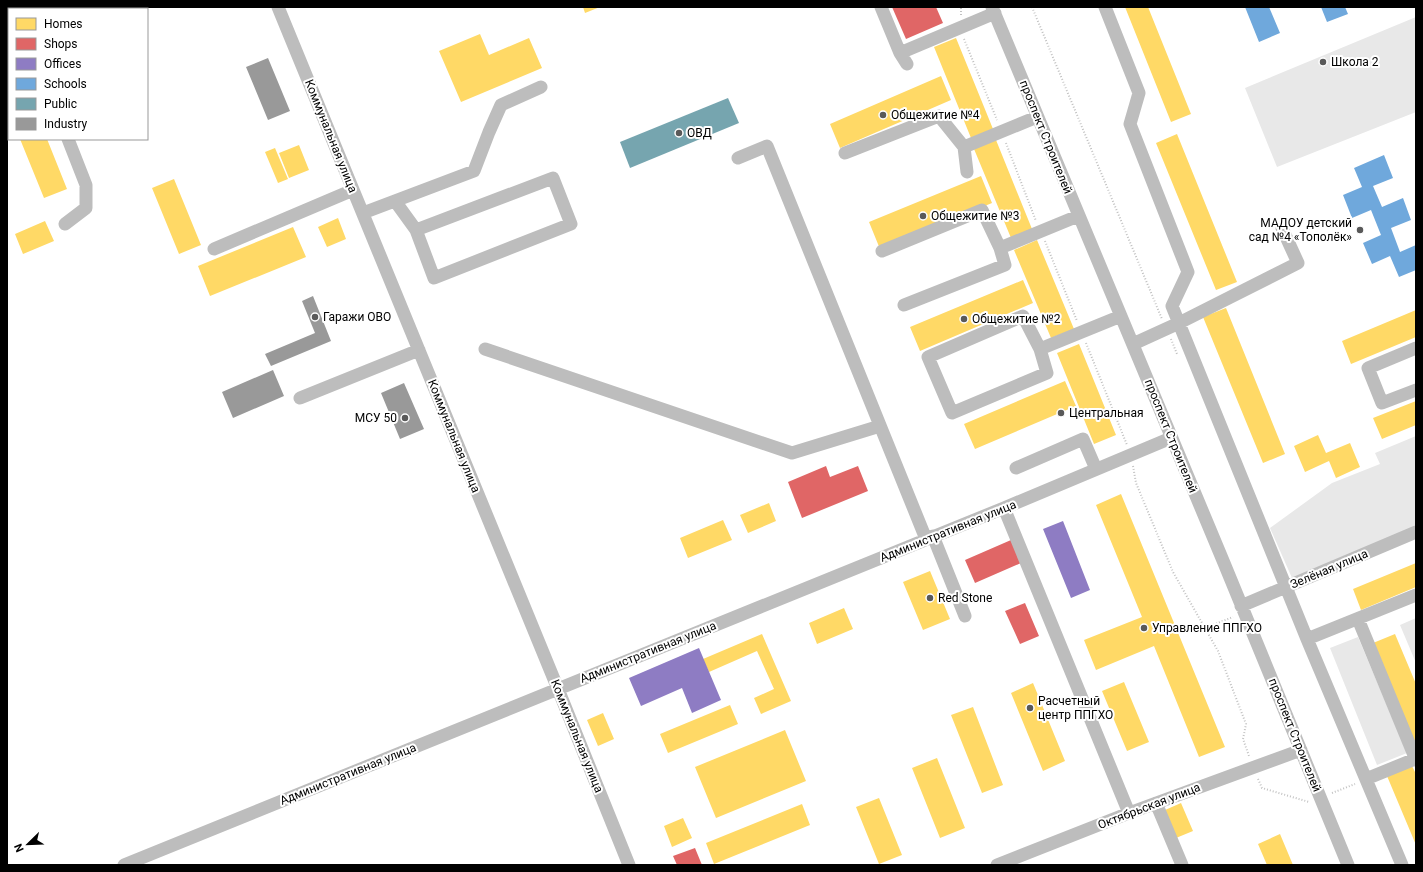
<svg xmlns="http://www.w3.org/2000/svg" width="1423" height="872" viewBox="0 0 1423 872" font-family="Roboto,sans-serif">
  <style>
    .green { fill: #e8e8e8 }
    .homes { fill: #ffd966 }
    .shops { fill: #e06666 }
    .offices { fill: #8e7cc3 }
    .schools { fill: #6fa8dc }
    .public { fill: #76a5af }
    .industry { fill: #999 }
    .lines { fill: none; stroke-linecap: round; stroke-linejoin: round }
    .path { stroke: #c2c2c2; stroke-width: 2; stroke-dasharray: 1 2; stroke-linecap: butt }
    .minor { stroke: #bdbdbd; stroke-width: 13 }
    .poi-dot { fill: #595959; stroke: #fff; stroke-width: 1.5 }
    .labels { text-anchor: middle; dominant-baseline: central; stroke-width: 4; stroke-linejoin: round; paint-order: stroke }
    .poi-label { font-size: 12px; fill: #000; stroke: #fff; text-anchor: start }
    .street-label { font-size: 12px; fill: #000; stroke: #fff }
  </style>
  <rect width="100%" height="100%" fill="#fff"/>
  <path class="green" d="M1416 17V112L1277 167 1245 88Z
    M1416 436V527L1292 578 1270 528 1332 483 1380 464 1375 453Z
    M1416 618V663L1400 625Z
    M1358 637 1407 753 1377 765 1330 648Z"/>
  <path class="homes" d="M583 7H600L585 13Z
    M1125 7H1148L1191 114 1171 122Z
    M480 34 489 55 529 38 542 68 461 102 439 51Z
    M956 38 993 129 971 138 934 47Z
    M9 67V111L7 107V68Z
    M941 76 951 100 840 148 830 124Z
    M1177 134 1237 282 1216 290 1156 143Z
    M20 139H47L67 189 44 198Z
    M996 140 1032 229 1011 238 974 149Z
    M299 145 309 170 289 178 279 153Z
    M275 148 288 179 278 183 265 152Z
    M981 176 992 203 880 249 869 222Z
    M174 179 201 245 179 254 152 188Z
    M338 218 346 239 327 247 318 227Z
    M45 221 54 241 23 254 15 234Z
    M293 227 306 257 210 296 198 266Z
    M1037 240 1074 329 1051 338 1014 250Z
    M1023 280 1033 303 920 351 910 327Z
    M1226 308 1285 454 1263 463 1203 317Z
    M1416 310V337L1351 364 1342 341Z
    M1079 344 1116 435 1094 444 1057 353Z
    M1065 381 1076 406 975 449 964 424Z
    M1416 401V425L1382 439 1373 418Z
    M1318 435 1326 453 1350 443 1360 467 1336 478 1329 461 1305 472 1294 446Z
    M1121 494 1225 747 1199 757 1154 646 1096 670 1084 640 1142 617 1096 505Z
    M769 503 776 521 748 533 740 515Z
    M723 520 732 540 688 558 680 538Z
    M1416 563V587L1361 610 1353 589Z
    M930 571 950 619 923 630 903 582Z
    M844 608 853 629 817 644 809 623Z
    M762 634 791 701 761 714 754 698 774 689 757 651 709 672 703 659Z
    M1395 634 1416 684V746L1373 643Z
    M1124 682 1149 742 1127 751 1102 691Z
    M1033 683 1065 761 1043 771 1011 693Z
    M730 705 738 724 668 753 660 734Z
    M973 707 1003 785 982 793 951 715Z
    M603 713 614 739 598 746 587 720Z
    M785 730 806 781 716 818 695 767Z
    M937 758 965 828 940 838 912 768Z
    M1412 766 1416 774V845L1387 776Z
    M879 798 902 855 879 864 856 807Z
    M1181 803 1193 831 1176 838 1165 810Z
    M802 804 810 825 714 864 706 843Z
    M683 818 692 838 672 847 664 826Z
    M1280 834 1293 865H1267L1258 844Z"/>
  <path class="shops" d="M892 7H936L943 23 906 39Z
    M826 466 830 477 858 466 868 491 802 518 788 482Z
    M1011 540 1021 563 975 583 965 560Z
    M1025 603 1039 636 1020 644 1005 611Z
    M695 848 702 865H677L673 856Z"/>
  <path class="offices" d="M1063 521 1090 590 1071 598 1043 529Z
    M699 648 721 700 692 713 682 688 641 706 629 678Z"/>
  <path class="schools" d="M1245 7H1269L1280 33 1259 42Z
    M1321 7H1345L1348 14 1327 22Z
    M1384 155 1393 178 1373 186 1382 207 1403 198 1411 220 1391 228 1400 252 1416 245V270L1399 277 1390 256 1372 264 1363 243 1381 235 1371 210 1352 218 1343 195 1362 187 1354 168Z"/>
  <path class="public" d="M728 98 739 123 630 168 620 142Z"/>
  <path class="industry" d="M268 58 290 111 268 120 246 67Z
    M313 296 331 341 271 366 265 354 315 333 302 301Z
    M273 370 284 396 233 418 222 392Z
    M404 383 424 429 400 439 381 393Z"/>
  <g class="lines">
    <path class="path" d="M1032 7 1162 319
      M961 15V7
      M964 39 997 120
      M1006 143 1036 221
      M1045 241 1077 321
      M1171 339 1177 354
      M1086 343 1127 445
      M1133 466 1136 483 1173 572 1218 651 1246 724 1243 739 1249 756
      M1205 628 1233 617
      M1258 779 1262 788 1309 802
      M1332 793 1355 784"/>
    <path class="minor" d="M76 7 77 9
      M278 7 558 689 629 865
      M881 7 900 53 995 13
      M992 7 1224 563 1348 865
      M1105 7 1139 93 1130 124 1188 272 1172 306 1307 639 1402 865
      M108 9 112 7
      M900 53 907 64
      M7 54H9
      M964 147 1037 117
      M845 153 939 116 964 147 967 172
      M738 158 767 146 926 539
      M395 201 416 230 553 178 571 224 434 278 416 230
      M363 213 474 171 489 132 501 105 541 87
      M65 224 86 208V185L68 139
      M1000 248 1078 216
      M214 249 353 190
      M882 251 982 210 1000 248 1005 265 904 305
      M1023 316 1040 349 1047 373 952 413 928 357Z
      M1133 344 1179 323 1298 263 1282 228
      M1416 348 1368 368 1382 403 1416 390
      M485 349 792 453 880 426
      M1040 349 1121 316
      M300 398 419 350
      M1016 468 1083 439 1096 469
      M1004 508 1129 813
      M933 536 965 616
      M1241 606 1416 532
      M1358 619 1416 760
      M1307 639 1416 595
      M1366 779 1415 759
      M1156 803 1182 865
      M124 865 1004 508 1171 438
      M997 865 1129 813 1301 750"/>
  </g>
  <g class="poi-dot">
    <circle cx="1323" cy="62" r="4"/>
    <circle cx="883" cy="115" r="4"/>
    <circle cx="679" cy="133" r="4"/>
    <circle cx="923" cy="216" r="4"/>
    <circle cx="1360" cy="230" r="4"/>
    <circle cx="315" cy="317" r="4"/>
    <circle cx="964" cy="319" r="4"/>
    <circle cx="1061" cy="413" r="4"/>
    <circle cx="405" cy="418" r="4"/>
    <circle cx="930" cy="598" r="4"/>
    <circle cx="1144" cy="628" r="4"/>
    <circle cx="1030" cy="708" r="4"/>
  </g>
  <g class="labels">
    <g class="poi-label">
      <text x="1331" y="62">Школа 2</text>
      <text x="891" y="115">Общежитие №4</text>
      <text x="687" y="133">ОВД</text>
      <text x="931" y="216">Общежитие №3</text>
      <text x="1352" y="223" text-anchor="end">МАДОУ детский<tspan x="1352" dy="14">сад №4 «Тополёк»</tspan></text>
      <text x="323" y="317">Гаражи ОВО</text>
      <text x="972" y="319">Общежитие №2</text>
      <text x="1069" y="413">Центральная</text>
      <text x="397" y="418" text-anchor="end">МСУ 50</text>
      <text x="938" y="598">Red Stone</text>
      <text x="1152" y="628">Управление ППГХО</text>
      <text x="1038" y="701">Расчетный<tspan x="1038" dy="14">центр ППГХО</tspan></text>
    </g>
    <g class="street-label">
      <text transform="translate(331 136) rotate(68)">Коммунальная улица</text>
      <text transform="translate(1046 137) rotate(68)">проспект Строителей</text>
      <text transform="translate(454 436) rotate(68)">Коммунальная улица</text>
      <text transform="translate(1171 436) rotate(68)">проспект Строителей</text>
      <text transform="translate(948 531) rotate(-22)">Административная улица</text>
      <text transform="translate(1329 569) rotate(-23)">Зелёная улица</text>
      <text transform="translate(648 652) rotate(-22)">Административная улица</text>
      <text transform="translate(1295 735) rotate(68)">проспект Строителей</text>
      <text transform="translate(577 736) rotate(68)">Коммунальная улица</text>
      <text transform="translate(348 774) rotate(-22)">Административная улица</text>
      <text transform="translate(1149 806) rotate(-21)">Октябрьская улица</text>
    </g>
  </g>
  <rect width="1423" height="872" fill="none" stroke="#000000" stroke-width="16"/>
  <rect x="8" y="8" width="140" height="132" fill="#ffffff" stroke="#999999"/>
  <rect x="16" y="18" width="20" height="12" fill="#ffd966" stroke="#999999"/>
  <text x="44" y="28" font-size="12" fill="#000000">Homes</text>
  <rect x="16" y="38" width="20" height="12" fill="#e06666" stroke="#999999"/>
  <text x="44" y="48" font-size="12" fill="#000000">Shops</text>
  <rect x="16" y="58" width="20" height="12" fill="#8e7cc3" stroke="#999999"/>
  <text x="44" y="68" font-size="12" fill="#000000">Offices</text>
  <rect x="16" y="78" width="20" height="12" fill="#6fa8dc" stroke="#999999"/>
  <text x="44" y="88" font-size="12" fill="#000000">Schools</text>
  <rect x="16" y="98" width="20" height="12" fill="#76a5af" stroke="#999999"/>
  <text x="44" y="108" font-size="12" fill="#000000">Public</text>
  <rect x="16" y="118" width="20" height="12" fill="#999999" stroke="#999999"/>
  <text x="44" y="128" font-size="12" fill="#000000">Industry</text>
  <g transform="translate(28 844) rotate(247)" stroke="#ffffff" stroke-width="3" paint-order="stroke">
  <path d="M0-3L7 15L0 10L-7 15Z" fill="#000000"/>
  <text y="-6" font-size="11" font-weight="bold" text-anchor="middle" fill="#000000">N</text>
  </g>
</svg>
